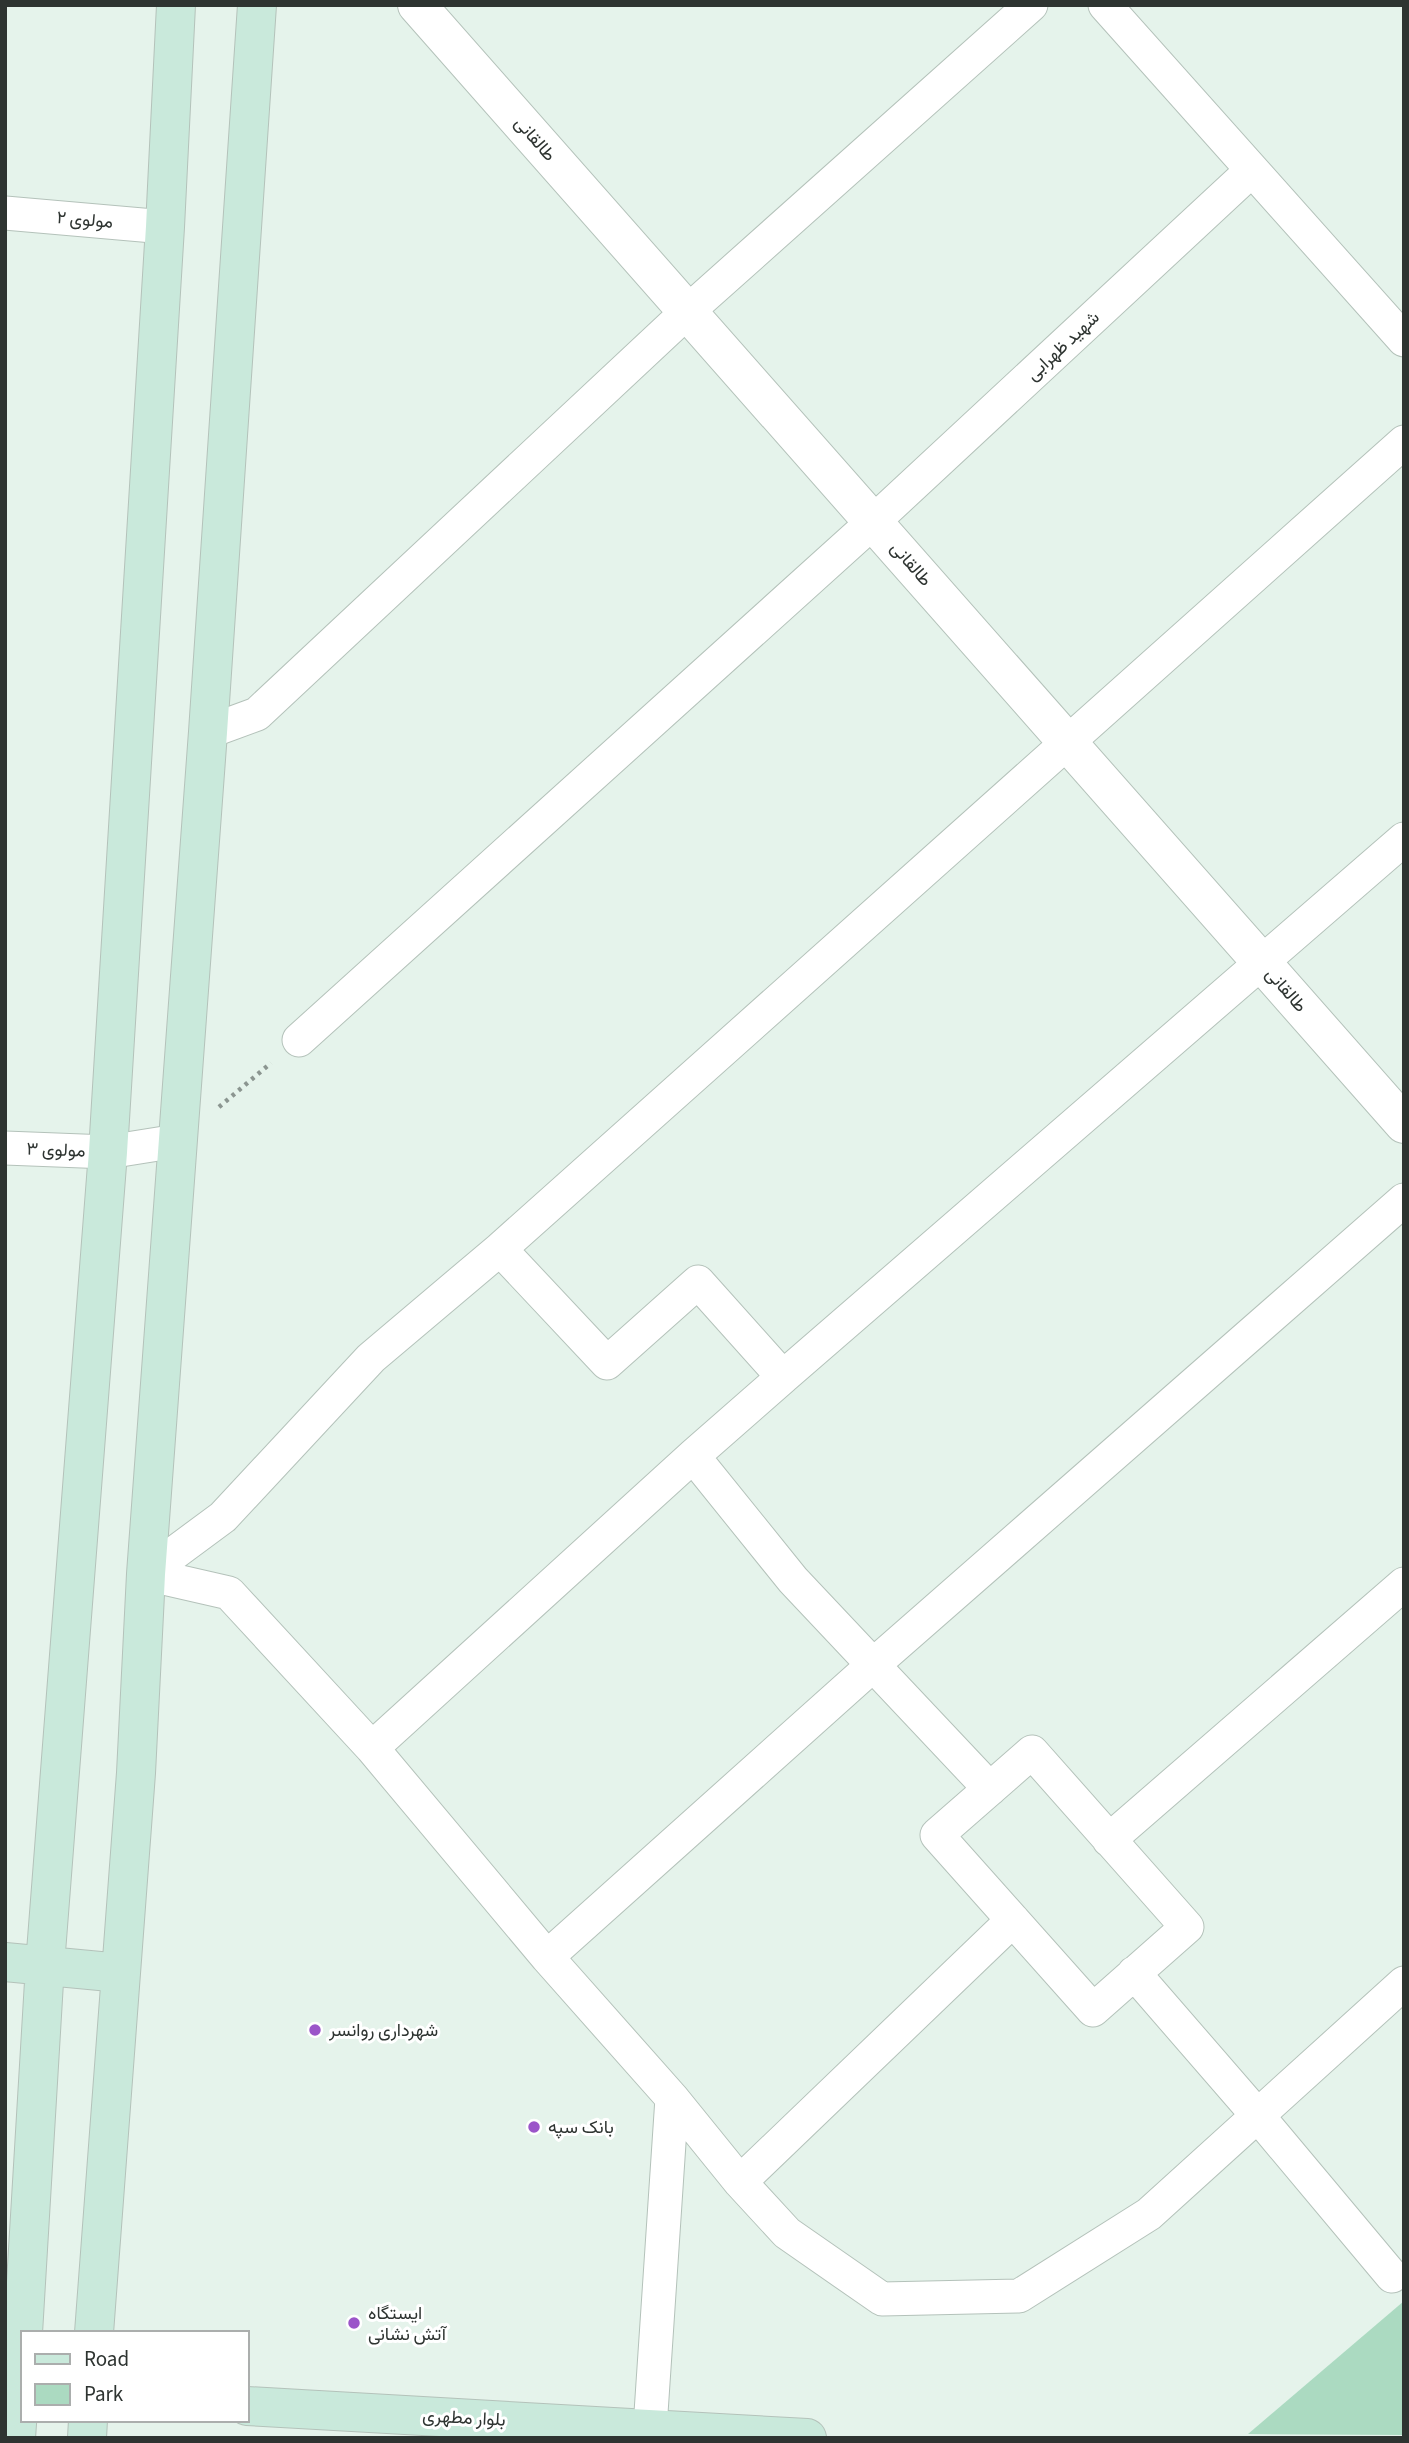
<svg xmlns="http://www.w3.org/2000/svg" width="1409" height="2443" viewBox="0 0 1409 2443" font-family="'Source Sans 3',Vazirmatn,sans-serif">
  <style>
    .green { fill: #abdac1 }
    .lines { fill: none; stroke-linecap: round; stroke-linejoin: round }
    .minor-casing { stroke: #b4c2ba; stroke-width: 35 }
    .tertiary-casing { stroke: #b4c2ba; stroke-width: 40 }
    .secondary-casing { stroke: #b4c2ba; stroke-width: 40 }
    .path { stroke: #8b9590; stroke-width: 4.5; stroke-dasharray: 3.5 5; stroke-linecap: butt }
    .minor { stroke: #fff; stroke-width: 33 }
    .tertiary { stroke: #fff; stroke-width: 38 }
    .secondary { stroke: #c9e9db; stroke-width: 38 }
    .poi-dot { fill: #9b55c9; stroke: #fff; stroke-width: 2.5 }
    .labels { text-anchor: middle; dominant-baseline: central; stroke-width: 6; stroke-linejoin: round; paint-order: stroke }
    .street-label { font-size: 18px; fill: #2e3431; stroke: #fff }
    .poi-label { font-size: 18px; fill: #2e3431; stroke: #fff; text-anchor: start }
  </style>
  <rect width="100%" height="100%" fill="#e5f3eb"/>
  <path class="green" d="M1404 2301V2435L1248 2434Z"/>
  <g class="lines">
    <g class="minor-casing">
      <path id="minor" d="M1105 5 1404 340
        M5 213 165 227
        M208 732 257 714 687 312 1031 5
        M299 1040 873 522 1252 170
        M5 1148 108 1152 177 1141
        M500 1249 607 1363 698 1282 783 1377 693 1456 793 1580 990 1789
        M783 1377 1404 839
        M146 1574 223 1517 371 1358 500 1249 1404 442
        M146 1574 229 1593 372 1748 547 1957 672 2098 740 2182 787 2233 882 2299 1019 2296 1149 2214 1404 1983
        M372 1748 693 1456
        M1032 1752 1187 1927 1093 2010 937 1835Z
        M1109 1840 1404 1584
        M547 1957 872 1666 1404 1200
        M1134 1973 1258 2116 1392 2276
        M740 2182 1013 1920
        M650 2428 672 2098"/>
    </g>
    <g class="tertiary-casing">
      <path id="tertiary" d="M417 5 1404 1124"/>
    </g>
    <g class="secondary-casing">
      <path id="secondary" d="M5 1962 121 1973
        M23 2333 45 1965 108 1152 165 227 176 5
        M94 2333 136 1773 146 1574 208 732 257 5
        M247 2406 807 2438
        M16 2438 23 2337
        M87 2438 88 2420"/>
    </g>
    <path class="path" d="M219 1107 271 1063"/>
    <use href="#minor" class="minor"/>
    <use href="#tertiary" class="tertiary"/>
    <use href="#secondary" class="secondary"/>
  </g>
  <g class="poi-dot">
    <circle cx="315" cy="2030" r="7"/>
    <circle cx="534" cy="2127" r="7"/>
    <circle cx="354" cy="2323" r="7"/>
  </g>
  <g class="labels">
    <g class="street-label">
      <text transform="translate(535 139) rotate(49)">طالقانی</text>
      <text transform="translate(85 220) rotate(5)">مولوی ۲</text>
      <text transform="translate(1063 346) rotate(-43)">شهید ظهرابی</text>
      <text transform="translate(911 564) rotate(49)">طالقانی</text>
      <text transform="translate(1286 990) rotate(49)">طالقانی</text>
      <text transform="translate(56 1150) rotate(2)">مولوی ۳</text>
      <text transform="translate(464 2418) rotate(3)">بلوار مطهری</text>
    </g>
    <g class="poi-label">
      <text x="329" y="2030">شهرداری روانسر</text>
      <text x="548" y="2127">بانک سپه</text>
      <text x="368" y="2313">ایستگاه<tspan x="368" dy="21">آتش نشانی</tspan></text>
    </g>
  </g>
  <rect width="1409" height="2443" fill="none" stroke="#2e3431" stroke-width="14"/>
  <rect x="21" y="2331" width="228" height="91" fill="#ffffff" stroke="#abaead" stroke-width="2"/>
  <rect x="35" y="2354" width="35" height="10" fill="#c9e9db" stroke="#abaead" stroke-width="2"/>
  <text x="84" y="2366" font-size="21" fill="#2e3431">Road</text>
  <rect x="35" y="2384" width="35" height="21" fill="#abdac1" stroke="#abaead" stroke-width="2"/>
  <text x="84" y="2401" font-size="21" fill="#2e3431">Park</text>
</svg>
